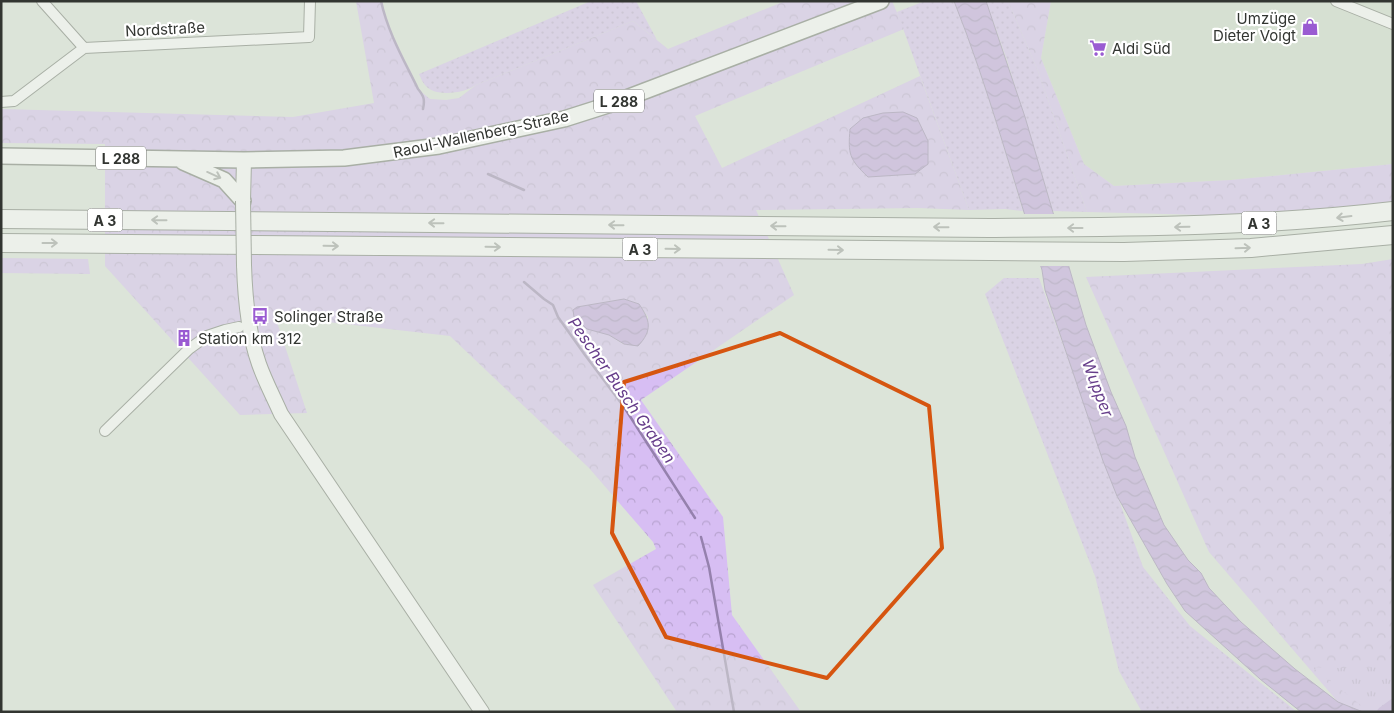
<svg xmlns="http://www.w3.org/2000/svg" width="1394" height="713" viewBox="0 0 1394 713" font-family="Inter,sans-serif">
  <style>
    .built { fill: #cfdbca }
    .grass { fill: url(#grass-dots) }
    .forest { fill: url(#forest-crowns); fill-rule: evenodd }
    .park { fill: url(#park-tufts) }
    .water { fill: url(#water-waves); stroke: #9581ad }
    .pier { fill: #dce4d9 }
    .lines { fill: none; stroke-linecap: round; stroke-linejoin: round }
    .stream { stroke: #9581ad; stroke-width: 2.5 }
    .canal { stroke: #c0a1e2; stroke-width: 10 }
    .minor-casing { stroke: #6a7067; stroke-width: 12 }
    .secondary-casing { stroke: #6a7067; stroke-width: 16 }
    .primary-casing { stroke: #6a7067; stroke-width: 18 }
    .motorway-casing { stroke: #6a7067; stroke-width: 20 }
    .minor { stroke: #fff; stroke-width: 10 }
    .secondary { stroke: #fff; stroke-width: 14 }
    .primary { stroke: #fff; stroke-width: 15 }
    .motorway { stroke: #fff; stroke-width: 18 }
    .secondary-bridge-casing { stroke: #6a7067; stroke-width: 16; stroke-linecap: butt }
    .secondary-bridge { stroke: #fff; stroke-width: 14 }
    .oneway { stroke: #989a98 }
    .marked { fill: none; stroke: #d65510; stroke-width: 4; stroke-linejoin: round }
    .labels { text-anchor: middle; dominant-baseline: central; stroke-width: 4.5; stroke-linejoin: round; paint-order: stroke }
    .shield { fill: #fff; stroke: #70726f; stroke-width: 1 }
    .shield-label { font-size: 14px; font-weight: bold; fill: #323531 }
    .poi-label { font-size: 15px; fill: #323531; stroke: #fff; text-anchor: start }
    .street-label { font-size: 15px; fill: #323531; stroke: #fff }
    .water-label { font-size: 16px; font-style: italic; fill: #663d8a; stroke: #fff }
  </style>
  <defs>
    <pattern id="grass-dots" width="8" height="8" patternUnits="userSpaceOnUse" patternTransform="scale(1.25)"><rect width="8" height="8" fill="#d7bef3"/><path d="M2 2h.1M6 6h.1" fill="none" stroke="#b9a4d1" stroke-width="1.8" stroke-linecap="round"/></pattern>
    <pattern id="forest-crowns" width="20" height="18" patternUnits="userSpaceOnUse" patternTransform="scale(1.25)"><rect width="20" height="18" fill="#d7bef3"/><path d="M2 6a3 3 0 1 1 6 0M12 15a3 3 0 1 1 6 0" fill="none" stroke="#b9a4d1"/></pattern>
    <pattern id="park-tufts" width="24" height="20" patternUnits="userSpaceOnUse" patternTransform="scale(1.25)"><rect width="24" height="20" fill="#d7bef3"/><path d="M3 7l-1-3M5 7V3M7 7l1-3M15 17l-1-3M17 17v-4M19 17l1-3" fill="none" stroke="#b9a4d1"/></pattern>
    <pattern id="water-waves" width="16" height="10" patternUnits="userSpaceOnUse" patternTransform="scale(1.25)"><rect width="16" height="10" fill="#c0a1e2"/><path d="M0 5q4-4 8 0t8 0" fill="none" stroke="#9d84b8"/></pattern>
  </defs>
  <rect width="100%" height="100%" fill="#dce4d9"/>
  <path class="built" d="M1051 1H1393V164L1231 180 1114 186 1084 164 1041 58Z"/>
  <path class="grass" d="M591 1H636L657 40 633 21 476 85C465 93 435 98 425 85 422 82 421 78 419 74Z
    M925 1H954C981 70 1002 141 1023 211L1005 209 969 210 897 12Z
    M986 1H1008L1038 71 1087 212 1053 211 1007 60Z
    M1004 278H1039L1143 567 1190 626 1297 712H1142L1119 671 1095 576 985 294Z"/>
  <path class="forest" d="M356 1H382L386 22 419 90 430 99 446 100 459 98 476 85 633 21 668 49 785 1H892L904 29 695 116 722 168 920 76 969 210 918 208 756 210 794 295 641 400 723 517 732 615 801 712H677L593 585 656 549 653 542 589 468 450 336 275 316 307 413 240 415 105 266V144L1 143V109L293 117 374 103ZM624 299 639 304 648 317 647 331 623 344 609 335 577 307Z
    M1008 1H1051L1041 58 1084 164 1114 186 1231 180 1393 164V203L1245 216 1087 212 1038 71Z
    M1 258 88 259 90 274 1 273Z
    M1393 259V712H1363L1338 702 1209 552 1086 277 1362 264Z"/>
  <path class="park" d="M1312 667 1335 668 1393 667V712H1362V706Z"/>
  <path class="water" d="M954 1H986L1025 117 1086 325 1111 392 1126 426 1135 457 1164 525 1188 560 1201 573 1209 588 1241 622 1295 669 1338 702 1363 712H1301L1260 679 1185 611 1167 584 1117 496 1103 461 1045 290 1042 270C1013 180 989 89 954 1Z
    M903 112 917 118 928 141V164L915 174 868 177C849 159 848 154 850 129L863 118 883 113Z
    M624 299 639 304C650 320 653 330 638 346L624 344 609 335 587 329 574 317 573 310 577 307Z"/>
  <path class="pier" d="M1021 214H1057L1072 266H1038Z"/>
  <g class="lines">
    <path class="stream" d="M381 1C388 33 404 60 418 89 424 96 425 100 423 109
      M488 174 524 190
      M524 282 544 299 553 305 558 317 585 355 624 407 695 518
      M701 537 709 567 734 712"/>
    <path class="canal" d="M1382 712 1393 704"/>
    <g class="minor-casing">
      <path id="minor" d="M42 1 84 48 309 37 310 1
        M1336 1 1393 24
        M1 102 14 101 84 48
        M105 431 189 349 207 336 225 330 239 327"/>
    </g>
    <g class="secondary-casing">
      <path id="secondary" d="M243 201 244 160
        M244 265C245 298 248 333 259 364 265 381 274 398 281 414L482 712"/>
    </g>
    <g class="primary-casing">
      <path id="primary" d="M1 156 244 160 344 158 439 146 564 119 608 105 881 1
        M183 162 224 180 243 201"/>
    </g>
    <g class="motorway-casing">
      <path id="motorway" d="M1 219 990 228C1126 227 1257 227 1393 211
        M1 243 1124 252 1251 248 1393 235"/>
    </g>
    <use href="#minor" class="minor"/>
    <use href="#secondary" class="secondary"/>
    <use href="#primary" class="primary"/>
    <use href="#motorway" class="motorway"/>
    <g class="secondary-bridge-casing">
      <path id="secondary-bridge" d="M243 201 244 265"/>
    </g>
    <use href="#secondary-bridge" class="secondary-bridge"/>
  </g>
  <defs><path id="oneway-shaft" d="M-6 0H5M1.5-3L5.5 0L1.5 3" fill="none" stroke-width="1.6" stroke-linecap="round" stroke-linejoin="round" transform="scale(1.25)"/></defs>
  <g class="oneway">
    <use href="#oneway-shaft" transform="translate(214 175) rotate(24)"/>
    <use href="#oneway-shaft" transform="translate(1344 217) rotate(173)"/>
    <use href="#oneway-shaft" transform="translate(159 220) rotate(-179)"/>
    <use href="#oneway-shaft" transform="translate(436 223) rotate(-179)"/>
    <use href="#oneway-shaft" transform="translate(616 225) rotate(-179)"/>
    <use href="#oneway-shaft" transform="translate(778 226) rotate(-179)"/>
    <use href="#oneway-shaft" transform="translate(941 227) rotate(-179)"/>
    <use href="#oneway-shaft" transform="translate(1182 227) rotate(179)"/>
    <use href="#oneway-shaft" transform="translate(1075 228) rotate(180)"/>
    <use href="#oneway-shaft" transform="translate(50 243)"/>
    <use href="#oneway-shaft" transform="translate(331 246) rotate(1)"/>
    <use href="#oneway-shaft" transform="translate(493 247) rotate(1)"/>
    <use href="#oneway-shaft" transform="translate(1243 248) rotate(-2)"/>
    <use href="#oneway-shaft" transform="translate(673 249) rotate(1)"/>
    <use href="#oneway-shaft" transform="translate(836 250) rotate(1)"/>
  </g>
  <path d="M0 0H1394V713H0ZM780 333 929 406 942 548 827 678 666 637 612 533 624 382Z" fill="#dce4d9" fill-opacity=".55" fill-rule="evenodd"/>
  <path class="marked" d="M780 333 929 406 942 548 827 678 666 637 612 533 624 382Z"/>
  <defs>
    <g id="shop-bare" transform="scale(1.35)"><path d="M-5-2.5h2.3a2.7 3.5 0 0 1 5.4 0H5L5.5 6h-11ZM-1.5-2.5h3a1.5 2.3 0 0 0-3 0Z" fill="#9a5bd2" stroke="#fff" stroke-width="2.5" paint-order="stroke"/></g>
    <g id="supermarket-bare" transform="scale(1.35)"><path d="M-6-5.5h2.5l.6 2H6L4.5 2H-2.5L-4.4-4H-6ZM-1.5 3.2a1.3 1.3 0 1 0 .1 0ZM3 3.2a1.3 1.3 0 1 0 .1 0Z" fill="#9a5bd2" stroke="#fff" stroke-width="2.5" paint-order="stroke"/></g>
    <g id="bus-bare" transform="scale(1.35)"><path d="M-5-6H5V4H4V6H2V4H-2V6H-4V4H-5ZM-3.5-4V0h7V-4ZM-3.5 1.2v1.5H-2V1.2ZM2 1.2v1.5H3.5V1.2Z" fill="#9a5bd2" stroke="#fff" stroke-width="2.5" paint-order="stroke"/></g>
    <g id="building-bare" transform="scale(1.35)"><path d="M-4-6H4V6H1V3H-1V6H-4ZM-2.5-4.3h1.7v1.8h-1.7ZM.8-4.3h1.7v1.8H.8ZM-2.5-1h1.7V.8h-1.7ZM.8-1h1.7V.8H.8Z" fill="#9a5bd2" stroke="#fff" stroke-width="2.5" paint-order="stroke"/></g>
  </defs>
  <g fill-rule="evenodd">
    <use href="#shop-bare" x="1310" y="27"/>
    <use href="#supermarket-bare" x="1098" y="48"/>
    <use href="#bus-bare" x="260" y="316"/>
    <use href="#building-bare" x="184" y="338"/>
  </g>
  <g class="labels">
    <g class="shield">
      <rect x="594" y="89.5" width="50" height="23" rx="4"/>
      <rect x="96" y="146.5" width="50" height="23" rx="4"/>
      <rect x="87.5" y="208.5" width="35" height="23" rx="4"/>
      <rect x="1241.5" y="211.5" width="35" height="23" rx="4"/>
      <rect x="622.5" y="237.5" width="35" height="23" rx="4"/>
    </g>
    <g class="shield-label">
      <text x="619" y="101">L 288</text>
      <text x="121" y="158">L 288</text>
      <text x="105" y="220">A 3</text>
      <text x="1259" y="223">A 3</text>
      <text x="640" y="249">A 3</text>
    </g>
    <g class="poi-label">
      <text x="1296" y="18" text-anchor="end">Umzüge<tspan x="1296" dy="17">Dieter Voigt</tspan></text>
      <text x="1112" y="48">Aldi Süd</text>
      <text x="274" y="316">Solinger Straße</text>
      <text x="198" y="338">Station km 312</text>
    </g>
    <g class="street-label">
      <text transform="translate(165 29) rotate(-3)">Nordstraße</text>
      <text transform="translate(481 134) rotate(-12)">Raoul-Wallenberg-Straße</text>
    </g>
    <g class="water-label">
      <text transform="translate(1098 388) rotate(69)">Wupper</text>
      <text transform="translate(622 390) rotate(55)">Pescher Busch Graben</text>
    </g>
  </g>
  <rect width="1394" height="713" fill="none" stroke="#323531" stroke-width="5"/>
</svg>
